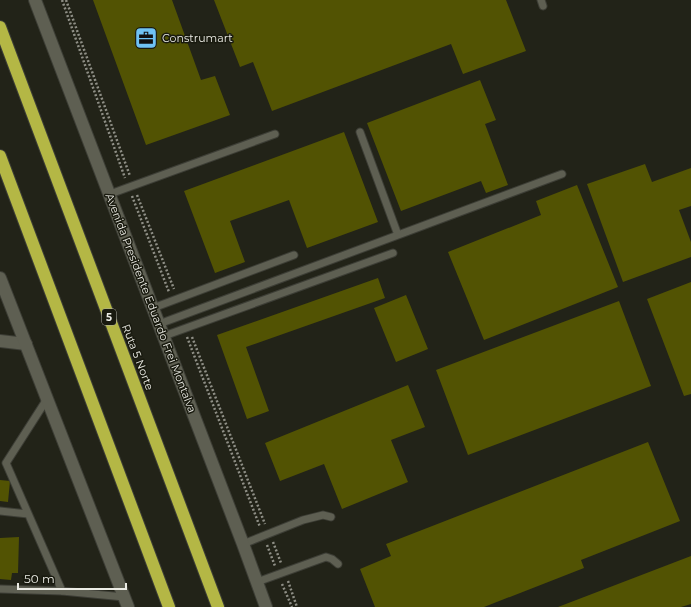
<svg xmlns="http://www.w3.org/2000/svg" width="691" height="607" viewBox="0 0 691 607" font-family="Montserrat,sans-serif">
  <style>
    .building { fill: #525303 }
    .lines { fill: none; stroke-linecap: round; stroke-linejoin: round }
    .lane-casing { stroke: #3d3e36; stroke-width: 9 }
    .street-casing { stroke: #3d3e36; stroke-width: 14 }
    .secondary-casing { stroke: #3d3e36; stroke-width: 14 }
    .highway-casing { stroke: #3d3e36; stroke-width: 14 }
    .path { stroke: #8f8f86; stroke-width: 2.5; stroke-dasharray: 2 2; stroke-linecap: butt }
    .lane { stroke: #5e5f52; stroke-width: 7 }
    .street { stroke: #5e5f52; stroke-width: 12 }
    .secondary { stroke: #5e5f52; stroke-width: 12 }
    .highway { stroke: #b4b745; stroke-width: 12 }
    .labels { text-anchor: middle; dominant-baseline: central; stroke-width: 3; stroke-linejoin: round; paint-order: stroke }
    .shield { fill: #191a0f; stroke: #adada5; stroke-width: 1 }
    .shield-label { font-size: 10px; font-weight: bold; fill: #ecece5 }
    .poi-label { font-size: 11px; fill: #ecece5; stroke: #191a0f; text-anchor: start }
    .street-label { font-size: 11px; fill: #ecece5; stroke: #191a0f }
  </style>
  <rect width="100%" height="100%" fill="#222318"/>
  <path class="building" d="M93 0H172L201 80 215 76 230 115 146 145Z
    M214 0H506L526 51 463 74 451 44 272 111 253 62 240 67Z
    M480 80 496 120 485 124 508 185 486 193 481 181 401 211 367 123Z
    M344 132 378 222 307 248 289 200 230 221 245 262 215 273 184 191Z
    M645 164 652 182 691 168V206L679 210 691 242V257L623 282 587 184Z
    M577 185 618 287 484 340 448 252 541 215 536 201Z
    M378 278 385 298 246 347 269 411 247 419 217 335Z
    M691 282V394L684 396 647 299Z
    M406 295 428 349 396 362 374 308Z
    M619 301 651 386 468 455 436 370Z
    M408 385 425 427 391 440 408 482 342 509 324 464 280 481 265 443Z
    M648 442 680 521 581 560 584 568 484 607H375L360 569 391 556 386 544Z
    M0 480 10 481 8 502 0 501Z
    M19 537 18 573H12L11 580 0 579V538Z
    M691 556V604L681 607H558Z"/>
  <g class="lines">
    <g class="lane-casing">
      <path id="lane" d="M541 0 543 6
        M360 132 398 235
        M110 194 275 134
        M153 308 294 255
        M159 324 562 174
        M164 336 393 253
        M6 463 62 591
        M6 463 47 399
        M0 511 28 514
        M243 544 303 520 323 515 331 517
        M257 582 326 557 332 559 338 564
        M0 589 62 591 124 597"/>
    </g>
    <g class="street-casing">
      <path id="street" d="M0 341 26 344"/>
    </g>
    <g class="secondary-casing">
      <path id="secondary" d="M35 0 243 544 266 607
        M0 278 128 607"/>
    </g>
    <g class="highway-casing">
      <path id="highway" d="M0 27 218 607
        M0 156 169 607"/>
    </g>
    <path class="path" d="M62 0 125 178
      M66 0 130 176
      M137 195 174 289
      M132 196 169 292
      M187 337 260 527
      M192 337 265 524
      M273 542 281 563
      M267 545 275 566
      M288 581 297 607
      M282 584 292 607"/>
    <use href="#lane" class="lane"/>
    <use href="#street" class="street"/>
    <use href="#secondary" class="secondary"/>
    <use href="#highway" class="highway"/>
  </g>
  <defs>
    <g id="office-square" transform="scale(1.15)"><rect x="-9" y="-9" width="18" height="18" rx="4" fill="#6fc2f4" stroke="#191a0f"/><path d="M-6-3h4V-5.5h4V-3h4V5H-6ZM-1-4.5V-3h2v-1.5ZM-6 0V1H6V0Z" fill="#111"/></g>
  </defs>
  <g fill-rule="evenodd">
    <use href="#office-square" x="146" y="38"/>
  </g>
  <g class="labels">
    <rect class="shield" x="102" y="309" width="14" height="16" rx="3"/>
    <g class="shield-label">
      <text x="109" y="317">5</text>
    </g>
    <g class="poi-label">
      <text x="162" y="38">Construmart</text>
    </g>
    <g class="street-label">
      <text transform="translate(151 303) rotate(69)">Avenida Presidente Eduardo Frei Montalva</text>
      <text transform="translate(138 357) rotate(69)">Ruta 5 Norte</text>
    </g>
  </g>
  <path d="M18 583v6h108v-6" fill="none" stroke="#ecece5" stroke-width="2"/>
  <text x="24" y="583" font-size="12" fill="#ecece5" stroke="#191a0f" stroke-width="3" paint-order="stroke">50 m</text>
</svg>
